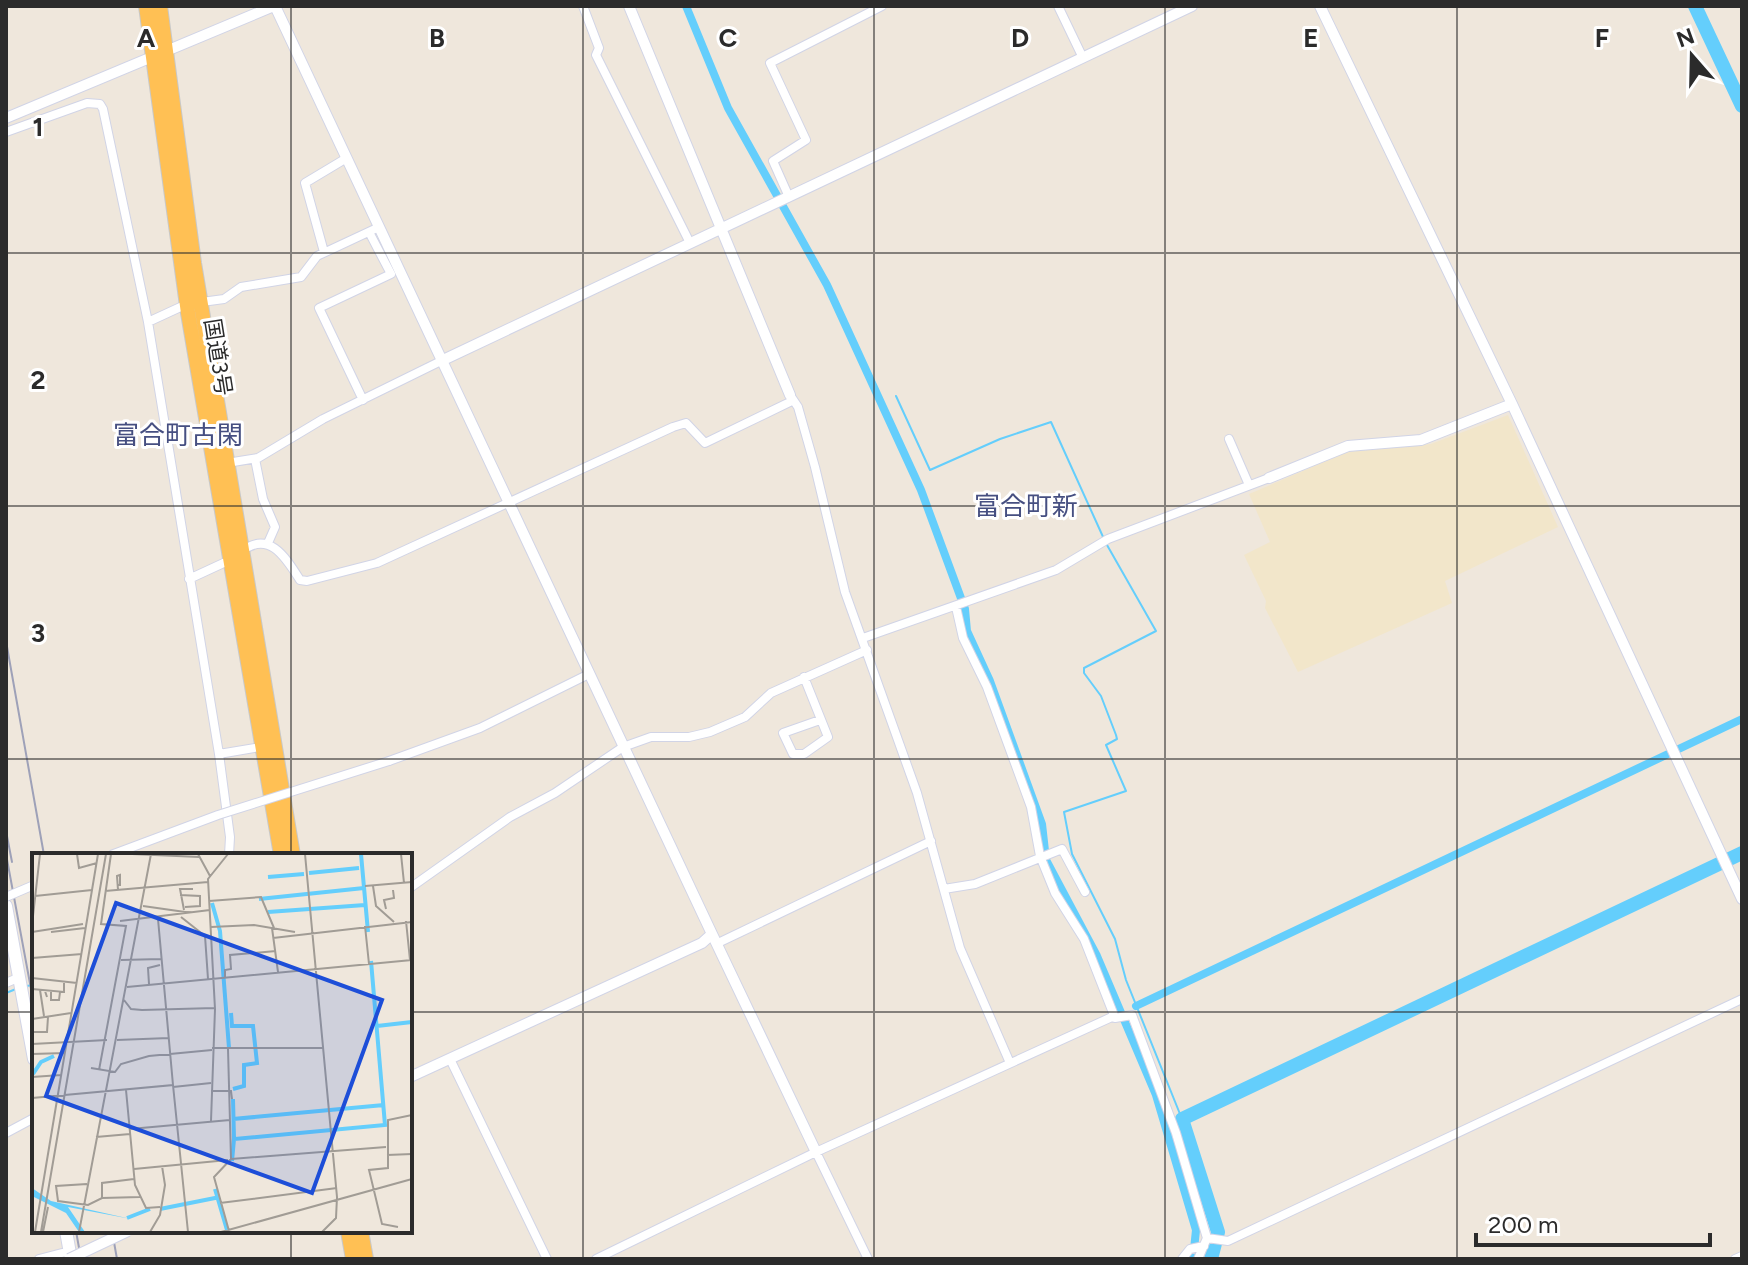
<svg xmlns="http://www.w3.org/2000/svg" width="1748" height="1265" viewBox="0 0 1748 1265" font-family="Figtree,'Noto Sans JP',sans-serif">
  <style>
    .education { fill: #f2e6ca }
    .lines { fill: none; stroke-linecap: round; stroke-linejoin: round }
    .stream { stroke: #64cefc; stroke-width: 2 }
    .canal { stroke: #64cefc; stroke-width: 8 }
    .river { stroke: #64cefc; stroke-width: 14 }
    .minor-casing { stroke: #d1d4e6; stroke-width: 10 }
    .tertiary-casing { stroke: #d1d4e6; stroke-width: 12 }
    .secondary-casing { stroke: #d1d4e6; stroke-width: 14 }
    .trunk-casing { stroke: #c8c8c8; stroke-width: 16 }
    .minor { stroke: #fff; stroke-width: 8 }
    .tertiary { stroke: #fff; stroke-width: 10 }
    .secondary { stroke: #fff; stroke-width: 12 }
    .trunk { stroke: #ffc054; stroke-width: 14 }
    .rail { stroke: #9ea1b8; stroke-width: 2 }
    .minor-bridge-casing { stroke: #d1d4e6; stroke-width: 10; stroke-linecap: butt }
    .tertiary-bridge-casing { stroke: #d1d4e6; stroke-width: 12; stroke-linecap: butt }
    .minor-bridge { stroke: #fff; stroke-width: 8 }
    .tertiary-bridge { stroke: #fff; stroke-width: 10 }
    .grid { fill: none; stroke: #2b2b2b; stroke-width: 2; stroke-opacity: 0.55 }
    .labels { text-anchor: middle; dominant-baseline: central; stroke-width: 6; stroke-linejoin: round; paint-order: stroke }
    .street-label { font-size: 22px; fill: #2b2b2b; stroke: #fff }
    .quarter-label { font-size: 26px; fill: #464f81; stroke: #fff }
    .inset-river { fill: none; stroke: #64cefc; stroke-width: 4 }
    .inset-road { fill: none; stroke: #a19c95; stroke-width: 2 }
    .view { fill: #1d4ed8; fill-opacity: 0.15; stroke: #1d4ed8; stroke-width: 4 }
    .inset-edge { fill: none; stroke: #2b2b2b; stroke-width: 4 }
    .grid-label { font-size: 26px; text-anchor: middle; font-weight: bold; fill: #2b2b2b; stroke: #fff; stroke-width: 6; stroke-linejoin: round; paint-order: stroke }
  </style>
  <rect width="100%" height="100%" fill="#efe7dc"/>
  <path class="education" d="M1508 415 1558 527 1445 581 1452 603 1298 672 1265 608 1266 601 1244 555 1270 542 1249 494 1347 452 1431 444Z"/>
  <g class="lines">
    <path class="stream" d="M896 396 930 470 1000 439 1051 422 1104 539
      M1107 545 1156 631 1084 668V673L1101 696 1116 735 1117 739 1106 745 1126 791 1064 812 1072 854 1115 939 1126 980 1182 1119
      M26 986 34 985
      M6 993 16 989"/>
    <path class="canal" d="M686 6 728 108 827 285 921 490 965 609 967 631 990 681 1042 824 1046 860 1097 956 1156 1095 1196 1230 1193 1259
      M1136 1006 1742 719"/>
    <path class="river" d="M1695 6 1742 106
      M1211 1259 1218 1232 1182 1119 1742 853"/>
    <g class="minor-casing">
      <path id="minor" d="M583 6 599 48 596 55 690 243
        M1058 6 1083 58
        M6 132 87 103 100 104 103 109 148 322 219 754 230 837 229 855
        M789 197 773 161 806 140 770 63 882 6
        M324 252 305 183 345 159
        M148 322 187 304 224 299 241 287 301 277 317 256 377 228
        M790 395 798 407 815 467 845 592 917 793 960 948 1010 1063
        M363 400 319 308 391 274 369 232
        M1229 439 1249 485
        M255 459 263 499 275 527 268 543
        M227 463 258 458 323 419 441 361
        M241 552C269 529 286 558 300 580L307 581 377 563 673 427 686 423 705 443 792 401
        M189 579 230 560
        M956 607 963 638 987 687 1031 807 1040 856 1055 893 1084 939 1115 1018 1132 1015 1176 1133 1207 1238 1198 1259
        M863 638 1056 570 1108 539 1269 478
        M804 677 828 737 804 754H793L783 733 820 720
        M219 754 266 746
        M389 761 480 728 589 674
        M410 888 510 817 555 793 623 747 651 737H689L710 732 745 717 771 693 867 650
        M944 889 975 884 1062 849 1085 892
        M718 943 931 841
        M6 983 20 977
        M450 1059 547 1259
        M6 1133 34 1118
        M816 1152 868 1259
        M1207 1238 1228 1241 1742 999
        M39 1259 62 1253
        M596 1259 816 1152 1114 1016
        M1182 1259 1190 1249 1204 1246
        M1735 1259 1742 1256"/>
    </g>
    <g class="tertiary-casing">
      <path id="tertiary" d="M275 6 712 934 702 943 410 1077
        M629 6 790 395
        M1320 6 1512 404 1742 899
        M6 118 274 6
        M441 361 1192 6
        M1269 478 1348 446 1421 440 1512 404
        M712 934 816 1152"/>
    </g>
    <g class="secondary-casing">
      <path id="secondary" d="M6 906 34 1059
        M66 1231 71 1259"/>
    </g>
    <g class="trunk-casing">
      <path id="trunk" d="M146 6 188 313 281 855
        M160 6 194 263 293 855
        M348 1231 353 1259
        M361 1231 366 1259"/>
    </g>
    <use href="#minor" class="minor"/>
    <use href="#tertiary" class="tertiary"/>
    <use href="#secondary" class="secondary"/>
    <use href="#trunk" class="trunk"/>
    <path class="rail" d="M6 641 44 855
      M6 831 12 862
      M6 854 34 1005
      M76 1231 81 1259
      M112 1231 117 1259"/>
    <g class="minor-bridge-casing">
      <path id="minor-bridge" d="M111 855 218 815 389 761
        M6 897 34 885"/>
    </g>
    <g class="tertiary-bridge-casing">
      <path id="tertiary-bridge" d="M69 1259 128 1231"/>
    </g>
    <use href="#minor-bridge" class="minor-bridge"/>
    <use href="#tertiary-bridge" class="tertiary-bridge"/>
  </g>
  <path class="grid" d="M291 6V855M583 6V1259M874 6V1259M1165 6V1259M1457 6V1259M6 253H1742M6 506H1742M6 759H1742M6 1012H34M410 1012H1742M291 1231V1259"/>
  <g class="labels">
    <g class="street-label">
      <text transform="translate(218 357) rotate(81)">国道3号</text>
    </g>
    <g class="quarter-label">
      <text x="178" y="435">富合町古閑</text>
      <text x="1026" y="506">富合町新</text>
    </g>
  </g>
  <g transform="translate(32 853)">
    <rect width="380" height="380" fill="#efe7dc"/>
    <path d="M0 335 19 348 99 366 36 354 53 379H47L34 360 0 343Z" fill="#64cefc"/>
    <path class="inset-river" d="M329 1 336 79M277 20 327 15M236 24 272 21M227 46 332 35M180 50 188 78 197 195M236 59 333 52M199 160 200 173H221L225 210 212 212V233L201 236M345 173 380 169M1 221 9 209 22 203M201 246 202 286M201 266 352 252M200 308 202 286 353 272 339 108M183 336 195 377M128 356 188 344M95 365 118 356"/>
    <path class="inset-road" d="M45 1 47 15 65 10M100 1 167 4M166 1 178 23M273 1 305 344 304 365 290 379M369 1 372 30M86 32H88V22L85 23 86 37M333 33 380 29M341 33 344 53 362 69M73 38 176 29M148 42 168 43V53L153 54M3 43 60 37M177 48 229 44 242 75M111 53 160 60M354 56 352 47 362 45 361 37M152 57 148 36H161M149 64 173 83 176 126M88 68 178 57M374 68 378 107M0 72 8 1M333 73 337 111M179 74 222 72 263 79M240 75 246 119M0 79 51 71M19 79 53 75M241 85 380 69M0 105 50 101M89 107 129 106M193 124V117L199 116 198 102 244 98M0 125 45 130M117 131 116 115 128 112M95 134 380 107M0 136 32 139V130M8 137 12 163M15 144 13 138H19V147H27L28 139M92 147 99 156 110 157 183 155M0 166 39 160M0 179H15L16 164M85 187 137 185M0 191 75 187M180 195H292M196 196 199 306 182 324 197 378M0 201 33 200M59 215 83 219 89 211 117 203 180 197M67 217 94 73 69 71 79 1M0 224 29 222M141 232 156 379M141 234 179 230M94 237 103 332 114 355 128 354M179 238H199L200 246M0 245 141 232 126 66M179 268 183 156 176 26 196 1M98 276 198 267M64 284 98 281M355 302 380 301M199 306 354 294M102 316 196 307M55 331 24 333 26 348 56 352 70 345 108 344M70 345V330L102 326M188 350 305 335M366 374 350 371 337 317 356 315V267L380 262M3 379 66 1M9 379 74 1M11 379 16 354M47 379 119 1M118 379 128 362 133 332 130 313M189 379 380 326"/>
    <path class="view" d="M84 50 350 147 280 340 14 243Z"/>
    <rect width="380" height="380" class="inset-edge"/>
  </g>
  <g class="grid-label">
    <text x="146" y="47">A</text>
    <text x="437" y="47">B</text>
    <text x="728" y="47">C</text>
    <text x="1020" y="47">D</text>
    <text x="1311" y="47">E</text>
    <text x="1602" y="47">F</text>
    <text x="38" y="136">1</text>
    <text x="38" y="389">2</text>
    <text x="38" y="642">3</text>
  </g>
  <rect width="1748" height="1265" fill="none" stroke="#2b2b2b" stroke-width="16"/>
  <g transform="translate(1692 56) rotate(340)" stroke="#ffffff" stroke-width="6" paint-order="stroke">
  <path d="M0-6L14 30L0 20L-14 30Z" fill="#2b2b2b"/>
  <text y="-12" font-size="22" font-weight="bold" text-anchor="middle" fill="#2b2b2b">N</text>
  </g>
  <path d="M1476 1233v12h234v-12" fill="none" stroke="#2b2b2b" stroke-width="4"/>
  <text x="1488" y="1233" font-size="24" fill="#2b2b2b" stroke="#ffffff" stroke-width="6" paint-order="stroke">200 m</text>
</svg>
